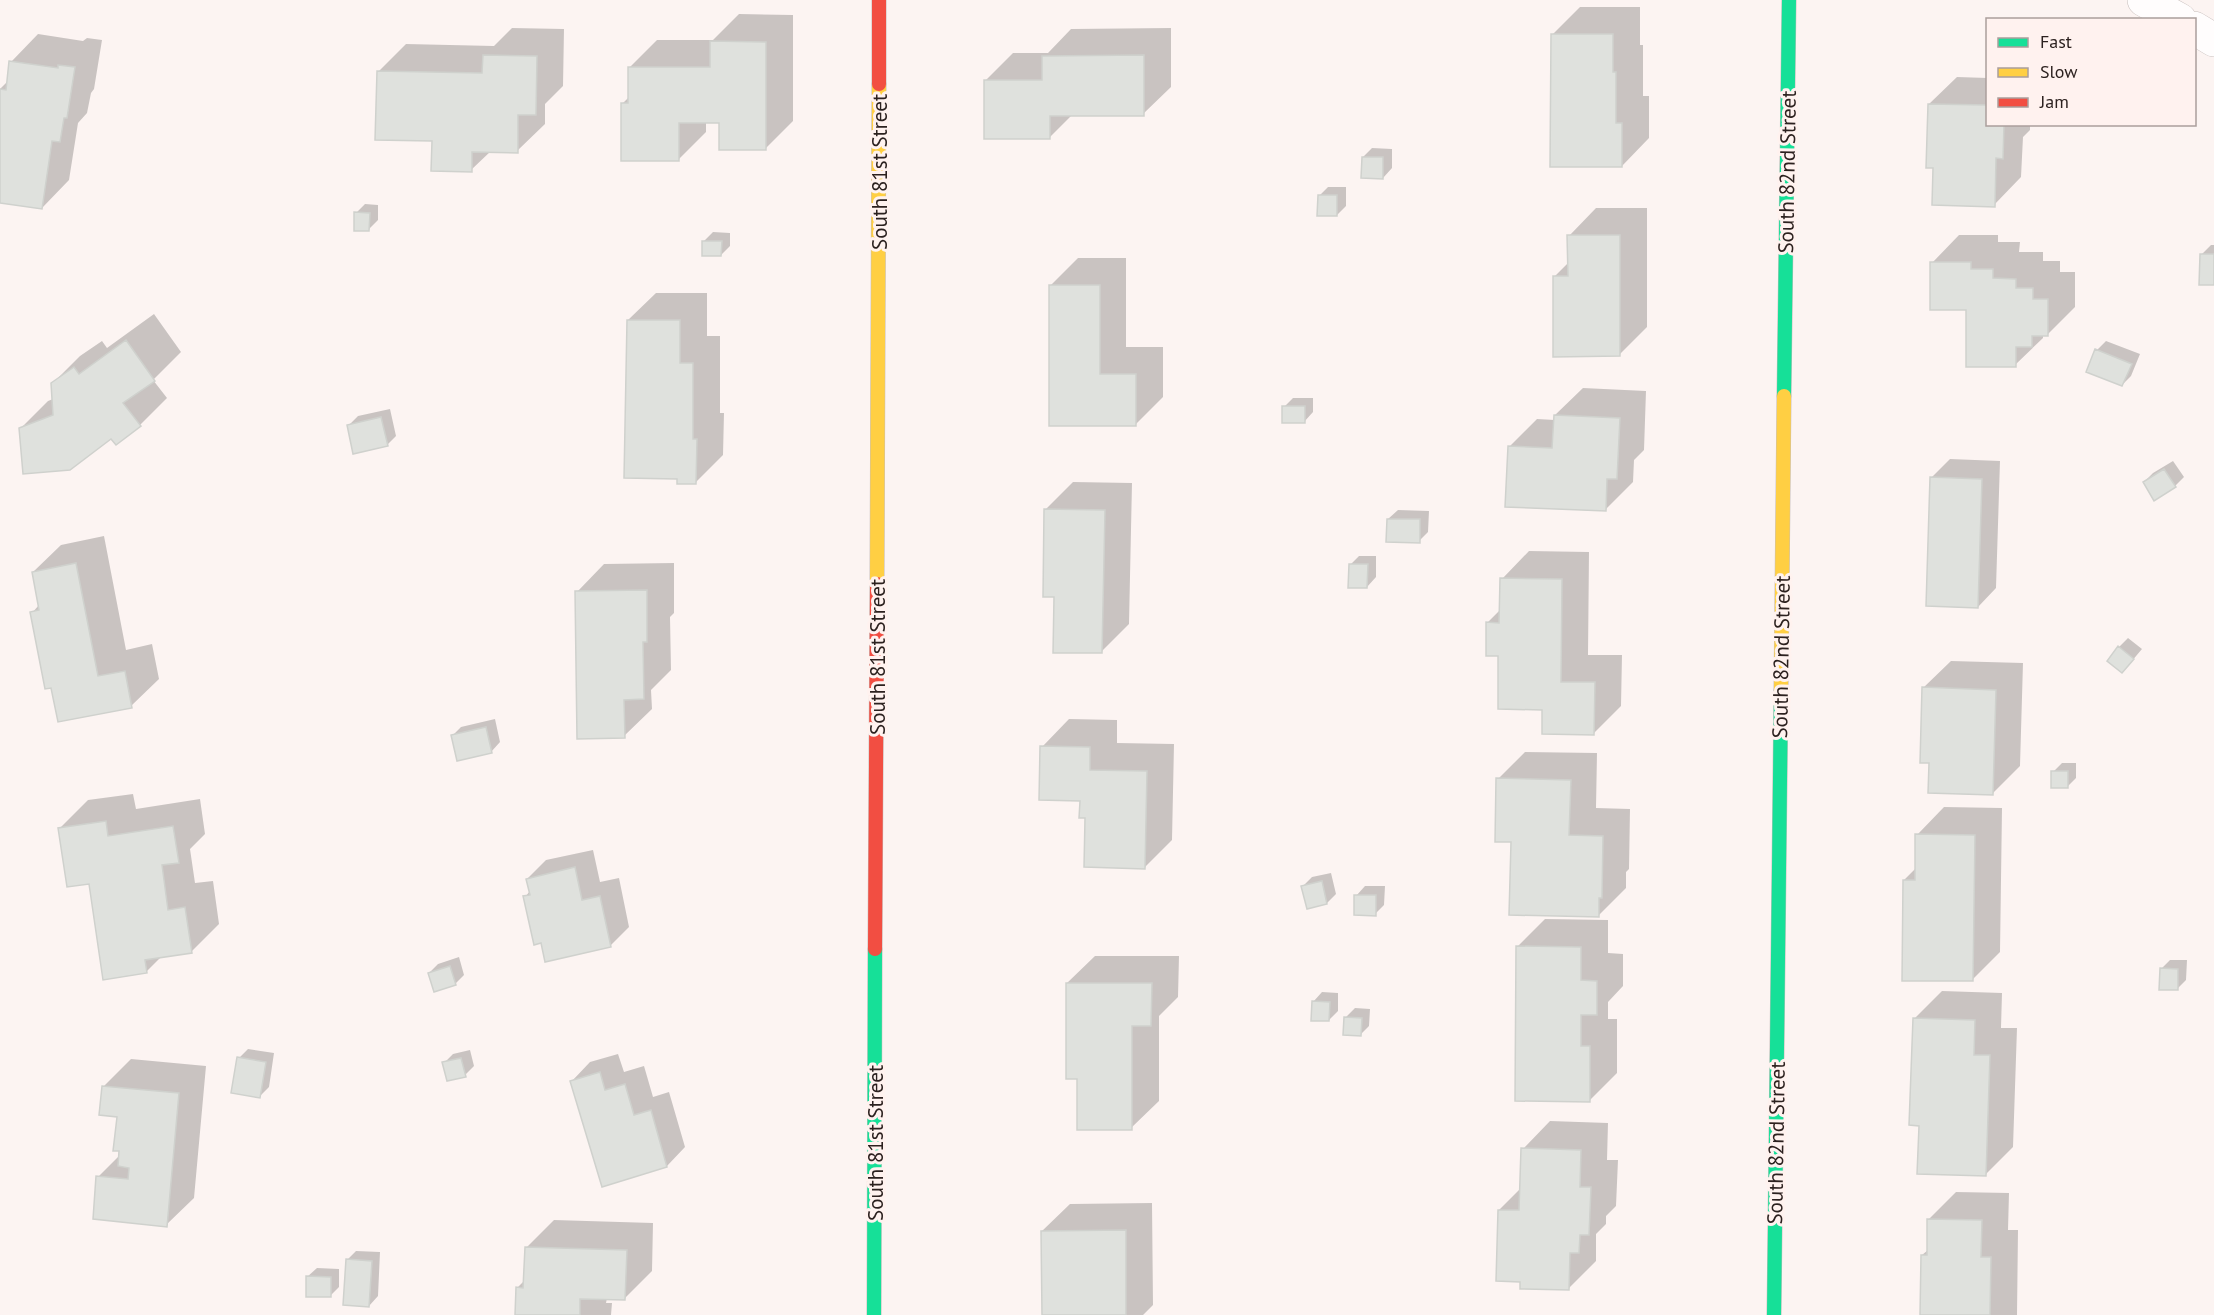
<svg xmlns="http://www.w3.org/2000/svg" width="2214" height="1315" viewBox="0 0 2214 1315" font-family="'PT Sans',sans-serif">
  <style>
    .shadow { fill: #0003 }
    .building { fill: #dfe1dd; stroke: #cfd1cd; stroke-width: 1.5 }
    .lines { fill: none; stroke-linecap: round; stroke-linejoin: round }
    .street-casing { stroke: #c7bebc; stroke-width: 34 }
    .fast-casing { stroke: #c7bebc; stroke-width: 15 }
    .slow-casing { stroke: #c7bebc; stroke-width: 15 }
    .jam-casing { stroke: #c7bebc; stroke-width: 15 }
    .street { stroke: #fffdfd; stroke-width: 33 }
    .fast { stroke: #16e098; stroke-width: 14 }
    .slow { stroke: #ffcf43; stroke-width: 14 }
    .jam { stroke: #f24e42; stroke-width: 14 }
    .labels { text-anchor: middle; dominant-baseline: central; stroke-width: 6; stroke-linejoin: round; paint-order: stroke }
    .street-label { font-size: 21px; fill: #2c211f; stroke: #fff2ef }
  </style>
  <rect width="100%" height="100%" fill="#fcf4f2"/>
  <path class="shadow" d="M1580 7H1640V45H1643V96H1649V138L1622 166 1553 34Z
    M739 14 793 15V121L765 149 721 121H706V132L678 160 622 104 629 97V68L657 40H713Z
    M512 28 564 29 563 86 545 104V124L517 151H491L471 170 434 140 378 72 406 44 494 46Z
    M1171 28V87L1143 114H1073L1049 138 986 80 1013 53H1048L1071 29Z
    M38 34 83 41 87 38 102 40 94 89 91 93 87 113 78 123 69 180 42 208 0 202V89L8 81 11 62Z
    M1957 77 1988 78V124H2030V130L2023 137 2021 177 1994 205 1935 166 1929 104Z
    M1372 148 1392 149V168L1383 178 1363 157Z
    M1328 187H1346V206L1337 215 1319 196Z
    M365 204 378 205V220L369 229 356 213Z
    M1596 208H1647V327L1619 355 1555 276 1569 262V236Z
    M713 232 730 233V246L721 255 704 241Z
    M1959 235H1998V242H2020L2019 252H2043V261H2060V272H2075V307L2047 335H2043V338L2015 365 1932 263Z
    M2211 245H2214V284L2202 254Z
    M1078 258H1126V347H1163V397L1135 425H1050V286Z
    M656 293H707V336H720V413H724L723 455 696 482 628 320Z
    M154 314 181 352 153 380 167 398 140 425 112 437 20 429 48 401 53 399 52 384 80 356 102 341 107 348Z
    M2106 341 2140 354 2131 376 2122 385 2097 350Z
    M1583 388 1646 391 1644 450 1634 460 1633 482 1605 510 1509 447 1537 419 1555 420V415Z
    M1293 398H1313V412L1304 422 1284 407Z
    M390 409 396 436 387 445 348 426 358 416Z
    M1950 459 2000 461 1996 588 1978 607 1931 478Z
    M2173 461 2184 477 2175 486 2144 482 2153 473Z
    M1073 482 1132 483 1129 624 1101 652 1056 595 1046 509Z
    M1398 510 1429 511 1428 532 1419 541 1388 519Z
    M104 536 126 650 152 644 159 679 131 706 52 686 32 613 39 605 33 572 61 545Z
    M1529 551 1589 552 1588 655H1622L1621 706 1594 733 1543 708 1500 655 1487 623 1501 609 1502 579Z
    M1359 556H1376V577L1367 587 1350 565Z
    M674 563V613L670 617 671 670 651 690 652 709 624 736 577 592 604 564Z
    M2128 638 2142 649 2131 662 2119 647Z
    M1951 661 2023 663 2020 766 1992 794 1930 762 1923 688Z
    M495 719 500 742 491 752 452 736 461 727Z
    M1069 719 1117 720V743L1174 744 1172 840 1145 867 1081 799 1042 747Z
    M1525 752 1597 753 1596 808 1630 809 1629 869 1626 872V888L1598 916 1512 840 1498 779Z
    M2062 763H2076V778L2067 787 2053 772Z
    M133 794 136 809 200 799 205 834 190 849 195 883 213 881 219 924 191 952 162 956 146 972 91 883 60 828 88 800Z
    M1944 807 2002 808 2000 952 1972 980 1904 880 1916 868 1917 835Z
    M593 850 600 882 619 878 629 927 610 946 542 941 525 897 530 891 527 879 546 860Z
    M1331 873 1336 894 1327 903 1303 886 1312 877Z
    M1365 886H1385L1384 905 1375 914 1356 896Z
    M1545 919 1608 920V953L1623 954V986L1608 1002V1019H1617V1073L1590 1100 1517 947Z
    M1095 956H1179L1178 997 1159 1016V1101L1131 1128 1079 1077 1067 983Z
    M459 957 464 975 455 984 429 973 438 964Z
    M2170 960H2187L2186 980 2177 989 2161 969Z
    M1942 991 2002 993 2001 1028H2017L2013 1147 1985 1175 1920 1125 1914 1019Z
    M1322 992 1338 993V1011L1329 1020 1313 1002Z
    M1355 1008 1370 1009 1369 1026 1360 1035 1346 1017Z
    M248 1049 274 1053 269 1087 260 1096 239 1058Z
    M470 1050 474 1066 465 1075 444 1063 453 1054Z
    M618 1054 624 1072 644 1066 653 1097 669 1092 685 1147 667 1166 572 1081 590 1062Z
    M131 1059 206 1066 194 1198 166 1225 98 1177 120 1155 118 1115 103 1087Z
    M1550 1121 1608 1123 1607 1160H1618L1616 1206 1606 1216V1224L1596 1234V1261L1568 1289 1522 1280 1499 1210 1521 1188 1523 1149Z
    M1956 1192 2009 1193 2008 1230H2018L2017 1315H1922V1255L1928 1250 1929 1219Z
    M1152 1203 1153 1305 1143 1315H1043L1042 1231 1070 1204Z
    M554 1220 653 1223 652 1271 625 1298H607L606 1303H612L611 1315H516L517 1288 525 1280 526 1248Z
    M356 1251 380 1252 378 1296 369 1306 347 1260Z
    M317 1268 339 1269V1287L330 1296 307 1277Z"/>
  <path class="building" d="M1551 34H1613V72H1616V123H1622V167H1550Z
    M710 41 766 42V150H719V123H679V161H621V103H628V67H710Z
    M483 55 537 56 536 115H518V153L472 152V172L431 171 432 141 375 140 377 71 482 73Z
    M1144 55V116H1050V139H984V80H1042V56Z
    M9 61 58 68V65L75 67 67 118H64L60 142 52 141 42 209 0 203V89L6 90Z
    M1928 104 1988 105V124H2004L2003 159 1996 158 1995 207 1932 205 1933 168H1926Z
    M1362 157H1383V179L1361 178Z
    M1318 195H1337V216H1317Z
    M354 212 370 213 369 231H354Z
    M1567 235H1620V356L1553 357V276H1568Z
    M702 241H722L721 256H702Z
    M2200 254H2214V285H2199Z
    M1930 262H1971V269H1993V278L2016 279V288H2033V299H2048V336H2032V347H2016V367H1966V310H1930Z
    M1049 285H1100V374H1136V426H1049Z
    M627 320H680V363H693V439H697L696 484H677V479L624 478Z
    M126 340 155 381 123 403 141 426 116 445 111 439 70 470 23 474 19 428 53 415 51 383 74 367 79 374Z
    M2095 349 2132 364 2122 386 2086 372Z
    M1282 406H1305V423H1282Z
    M1554 415 1620 418 1617 479H1607L1606 511 1505 507 1508 446 1552 448Z
    M381 417 388 446 353 454 347 425Z
    M2164 469 2176 487 2154 501 2143 482Z
    M1930 477 1982 479 1978 608 1926 606Z
    M1044 509 1105 510 1102 653H1053L1054 597H1043Z
    M1387 519H1420V543L1386 542Z
    M76 563 98 676 125 671 132 708 58 722 51 688 45 689 30 612 39 610 32 572Z
    M1349 564H1368L1367 588H1348Z
    M1500 578 1562 579 1561 682H1595L1594 735 1542 734V710L1498 709V656H1486V622L1499 623Z
    M647 590V642H643L644 699 624 700 625 738 577 739 575 591Z
    M2118 646 2134 659 2122 673 2107 661Z
    M1922 687 1996 690 1993 795 1928 793 1929 763H1920Z
    M486 727 492 753 457 761 451 735Z
    M1040 746 1090 747V770L1147 771 1145 869 1084 867 1085 818H1079L1080 801 1039 800Z
    M2051 771H2068V788H2051Z
    M1496 778 1571 780 1569 835 1603 836 1602 898H1599V917L1509 915 1511 842H1495Z
    M106 821 108 836 173 826 179 863 162 865 168 910 185 907 192 953 145 960 147 973 103 980 89 884 67 887 58 828Z
    M1915 834 1975 835 1973 981H1902L1903 880H1915Z
    M575 867 582 900 600 896 611 947 545 962 541 943 534 945 523 896 530 895 526 879Z
    M1322 881 1327 904 1307 909 1301 886Z
    M1354 895H1376V916L1354 915Z
    M1516 946 1581 947V980L1597 981V1015H1581V1046H1590V1102L1515 1101Z
    M450 966 456 985 434 992 428 973Z
    M2160 968 2178 969V990H2159Z
    M1066 983H1152L1151 1026H1132V1130H1077V1079H1066Z
    M1312 1001 1330 1002 1329 1021H1311Z
    M1344 1017 1362 1018 1361 1036 1343 1035Z
    M1913 1018 1975 1020 1974 1055H1990L1986 1176 1917 1174 1919 1126 1909 1125Z
    M237 1057 266 1062 260 1098 231 1093Z
    M461 1058 466 1077 447 1081 442 1062Z
    M600 1072 605 1090 625 1084 634 1115 651 1110 667 1167 602 1187 570 1081Z
    M102 1086 179 1093 167 1227 93 1219 96 1176 128 1179 129 1168 118 1166 119 1151H113L117 1117 99 1115Z
    M1521 1148 1581 1150 1580 1187H1591L1589 1235H1580L1579 1253H1570L1569 1290 1520 1289V1282L1496 1281 1498 1210H1519Z
    M1927 1219 1982 1220 1981 1257H1991L1990 1315H1920L1921 1255H1927Z
    M1126 1230V1315H1042L1041 1231Z
    M525 1247 627 1250 625 1300 580 1299V1315H515L516 1287 523 1288Z
    M346 1259 372 1261 369 1307 343 1305Z
    M306 1276 331 1277V1297H306Z"/>
  <g class="lines">
    <g class="street-casing">
      <path id="street" d="M2144 0 2180 20
        M2194 28 2214 40"/>
    </g>
    <g class="fast-casing">
      <path id="fast" d="M1784 396 1789 0
        M874 1315 875 949
        M1774 1315 1781 690"/>
    </g>
    <g class="slow-casing">
      <path id="slow" d="M877 584 879 84
        M1781 690 1784 396"/>
    </g>
    <g class="jam-casing">
      <path id="jam" d="M879 84V0
        M875 949 877 584"/>
    </g>
    <use href="#street" class="street"/>
    <use href="#fast" class="fast"/>
    <use href="#slow" class="slow"/>
    <use href="#jam" class="jam"/>
  </g>
  <g class="labels">
    <g class="street-label">
      <text transform="translate(879 172) rotate(-90)">South 81st Street</text>
      <text transform="translate(1787 172) rotate(-89)">South 82nd Street</text>
      <text transform="translate(877 657) rotate(-90)">South 81st Street</text>
      <text transform="translate(1781 657) rotate(-89)">South 82nd Street</text>
      <text transform="translate(875 1143) rotate(-90)">South 81st Street</text>
      <text transform="translate(1776 1143) rotate(-89)">South 82nd Street</text>
    </g>
  </g>
  <rect x="1986" y="18" width="210" height="108" fill="#fff2ef" stroke="#ab9e9c" stroke-width="1.5"/>
  <rect x="1998" y="38" width="30" height="9" fill="#16e098" stroke="#ab9e9c" stroke-width="1.5"/>
  <text x="2040" y="48" font-size="18" fill="#2c211f">Fast</text>
  <rect x="1998" y="68" width="30" height="9" fill="#ffcf43" stroke="#ab9e9c" stroke-width="1.5"/>
  <text x="2040" y="78" font-size="18" fill="#2c211f">Slow</text>
  <rect x="1998" y="98" width="30" height="9" fill="#f24e42" stroke="#ab9e9c" stroke-width="1.5"/>
  <text x="2040" y="108" font-size="18" fill="#2c211f">Jam</text>
</svg>
